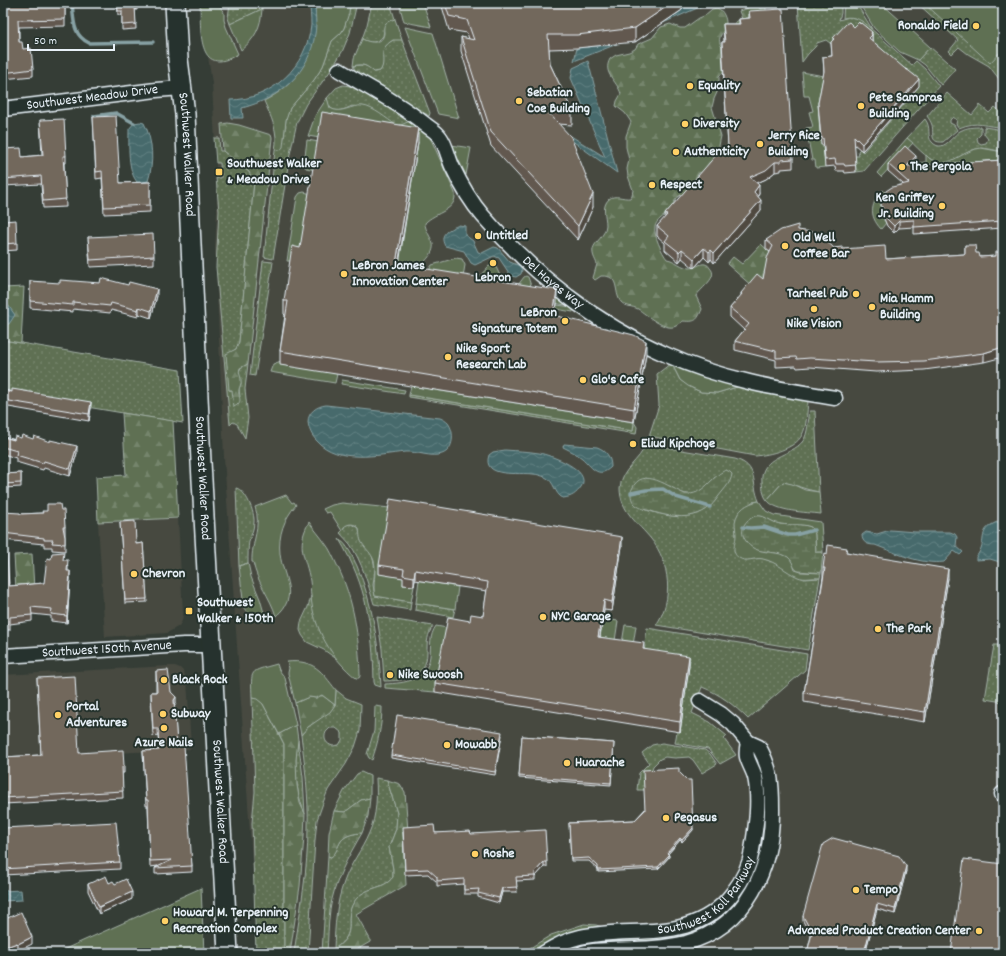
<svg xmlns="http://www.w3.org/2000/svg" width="1006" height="956" viewBox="0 0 1006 956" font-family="Dekko,sans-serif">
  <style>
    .built { fill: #474a41 }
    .grass { fill: url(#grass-dots); stroke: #a3b0a6; fill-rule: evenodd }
    .forest { fill: url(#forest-firs); stroke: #a3b0a6 }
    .wetland { fill: url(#wetland-marsh); stroke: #a3b0a6 }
    .garden { fill: #5e7053; stroke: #a3b0a6 }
    .water { fill: url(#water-waves); stroke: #87a1a4 }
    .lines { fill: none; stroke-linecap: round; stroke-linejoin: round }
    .stream { stroke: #87a1a4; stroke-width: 3.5 }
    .street-casing { stroke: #e8f1f8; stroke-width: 17 }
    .secondary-casing { stroke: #e8f1f8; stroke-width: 22 }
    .street { stroke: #26332d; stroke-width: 14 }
    .secondary { stroke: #26332d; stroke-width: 19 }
    .wall { fill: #62594f; stroke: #e8f1f8 }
    .shaded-wall { fill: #504840; stroke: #e8f1f8 }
    .building { fill: #72675c; stroke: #e8f1f8 }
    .poi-dot { fill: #ffd166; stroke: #26332d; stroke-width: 1.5 }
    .labels { text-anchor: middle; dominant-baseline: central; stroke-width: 4; stroke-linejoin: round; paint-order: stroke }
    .poi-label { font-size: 14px; font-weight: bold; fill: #e8f1f8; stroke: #26332d; text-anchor: start }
    .street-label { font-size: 14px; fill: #e8f1f8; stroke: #26332d }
  </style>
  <defs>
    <pattern id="grass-dots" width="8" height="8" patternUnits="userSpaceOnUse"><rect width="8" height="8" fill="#5e7053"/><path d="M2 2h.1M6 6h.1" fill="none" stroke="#75856c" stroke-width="1.8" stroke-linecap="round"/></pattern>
    <pattern id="forest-firs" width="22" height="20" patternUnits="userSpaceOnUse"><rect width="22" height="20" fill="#5e7053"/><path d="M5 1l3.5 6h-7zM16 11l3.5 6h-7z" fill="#75856c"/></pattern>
    <pattern id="wetland-marsh" width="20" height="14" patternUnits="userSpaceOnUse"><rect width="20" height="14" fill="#5e7053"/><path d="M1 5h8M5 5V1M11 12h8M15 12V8" fill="none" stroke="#75856c"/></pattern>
    <pattern id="water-waves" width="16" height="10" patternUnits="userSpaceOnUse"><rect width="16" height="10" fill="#476b6c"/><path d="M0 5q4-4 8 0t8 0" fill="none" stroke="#628182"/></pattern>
  </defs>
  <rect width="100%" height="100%" fill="#353d36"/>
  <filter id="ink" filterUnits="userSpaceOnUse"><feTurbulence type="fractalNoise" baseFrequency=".025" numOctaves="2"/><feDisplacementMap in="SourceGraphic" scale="8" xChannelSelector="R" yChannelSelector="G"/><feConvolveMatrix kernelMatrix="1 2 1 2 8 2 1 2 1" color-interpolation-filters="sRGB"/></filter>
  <g filter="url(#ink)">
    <path class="built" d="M200 3H1003V953H258L256 904 255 905 224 457 215 246 217 211 216 163 212 83Z
      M178 518 183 614 182 621 179 626 167 633 105 637 98 522Z
      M169 666H175L180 668 183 671 187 679 191 749 3 759V675Z"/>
    <path class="grass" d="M230 3H262V9L230 24 228 18Z
      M350 3H357L350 33 342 52 331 70 306 104 297 122 290 154 273 259 264 257 275 150H277L284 138 286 119 290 108 314 80 323 66 332 41 341 33 344 28 350 8Z
      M372 3H390L395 19C383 23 385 25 383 36 377 44 370 43 362 39L367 25Z
      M798 3H841V13L839 20 849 17 860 19 912 65 916 61 925 69 939 86 864 171 856 172 855 156H859L858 151 860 149 863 152 906 102 826 40 817 43 816 46 808 54 802 62Z
      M917 3H1003V84L989 66 968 54 959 47 952 54 949 51 958 40Z
      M399 39 402 40 430 113 429 116 361 76 356 72 353 66C364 64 367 65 374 72L380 71C384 65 381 59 382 52 384 45 392 39 399 39Z
      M930 47 955 69 941 85 925 65 918 60Z
      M343 85 350 86 412 120 406 124 398 126 352 106C346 109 335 114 330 107 328 105 328 101 327 98L336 88Z
      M947 93 972 115 980 105 989 113 995 107 1003 114V127C985 127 978 120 959 128L956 124 957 120 953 117 950 120V123L954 125 957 130 943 142C929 143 934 133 932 125 931 122 929 119 927 116Z
      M925 119C932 128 926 136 932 142 943 154 952 136 960 131 967 127 974 127 981 127V134L977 138 978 142 981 144 986 143 988 139 984 134V127L1003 130V152C994 150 984 147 976 149 963 152 950 168 936 162 925 157 916 146 907 138Z
      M214 138H219L220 151H223L249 172 254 182 239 342 236 349 233 351 229 390H232L240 397 239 389 241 384 239 371 242 366 248 364 245 389 248 418 245 438 237 424 233 422 230 425 216 267 219 211 216 178H221L220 163H216Z
      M263 261 273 262 255 376 250 375Z
      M3 340 180 370 183 423 3 393Z
      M670 364H672L680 380 692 388 701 392 717 393 737 387 772 395 808 401C807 411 807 426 802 435 795 449 769 455 755 456L649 436 659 405 657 374Z
      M409 395 633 431 634 422 637 427 636 434 409 397Z
      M810 411H815L819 492C806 490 796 485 783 482L781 484 767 500C763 495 763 489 762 483 759 455 791 457 803 441 808 434 808 420 810 411Z
      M646 444 735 459C759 466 751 483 759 501L752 502 736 518V536L745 560 762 558 780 565 804 579 820 578 808 650 656 625C674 600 670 562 651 539 638 523 620 511 620 488 621 469 640 461 646 444ZM715 477 716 499C700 524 667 517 643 509L663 483C689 498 694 500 715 477Z
      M236 488C246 490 255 513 254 522 254 529 251 535 249 541 248 548 248 555 248 563L239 566Z
      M352 524 359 528 361 541 371 552 374 563 375 570 373 585 375 596 411 602 410 610 374 604C368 584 362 562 350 544 347 540 343 537 340 533L343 530 345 525Z
      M339 539C348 545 352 556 357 566 373 604 379 646 381 687L375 685 374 682C373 628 367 586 339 539Z
      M311 596 320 631 338 660 324 650 307 642 302 635 300 630 301 622 308 607Z
      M416 603 455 609 453 617 415 610Z
      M377 617 433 626C427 635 427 642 427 652 427 678 404 681 384 681L382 649Z
      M647 628 807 654 805 670 748 719C734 705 720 694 702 687L692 713 710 722 727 736 724 739 736 755 720 764 708 749 675 743 690 660 644 652Z
      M994 645H1003V702L985 699Z
      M336 690 346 698 361 704 360 731 355 747 346 764 328 790 324 800 317 820 315 840 308 953H294C300 911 308 870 308 828 309 797 305 766 301 735L308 727 335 705ZM330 728H336L342 733V740L339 745 333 746C326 744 323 739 326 732Z
      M252 698H257L263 704 284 744V947L287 953H256L252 823 255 792Z
      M375 706 382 707C382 726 378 742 372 760L369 758 367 754 374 731Z
      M298 740 303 777 305 814C295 791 294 764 298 740Z
      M662 743 705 750 710 754 717 764 702 773 693 760 689 757 675 758 665 757 660 759 653 766 644 790H637L639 773 649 763 642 753 652 745Z
      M361 772 370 776V798L361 800 345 812 334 811 344 791 357 774Z
      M376 778 387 780 397 813 396 829 389 847 393 869V877C383 891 365 885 354 902 342 921 360 932 334 949 335 926 336 903 344 882 350 864 362 850 369 833 377 815 377 797 376 778Z
      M362 833C348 857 334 881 330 910 328 924 328 939 327 953H322L328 856 331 857C337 852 337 847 341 841 345 835 356 833 362 833Z
      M722 913 723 914V917L700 932 678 939 581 947 564 953H554C567 948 579 943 592 941 623 937 657 942 687 932 699 928 710 919 722 913Z
      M584 924 596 925 606 928 541 947 533 953H522L551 935Z"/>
    <path class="forest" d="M746 3H757L760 9 766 7V19L735 29V22L742 19 739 11 748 8Z
      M717 8C721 10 722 11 724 15 731 29 717 33 720 43 721 47 725 51 727 54L724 72 719 76V88L714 99 712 107 721 136 716 160 707 170 699 173 686 193C676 195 674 202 670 211 668 214 663 216 660 219 658 221 655 224 655 227 653 234 662 253 667 259 675 260 682 268 690 268 696 268 700 263 705 264 708 265 708 265 710 268 719 277 702 287 696 296L702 309C697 321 696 322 683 321 681 322 678 325 676 326 665 332 646 314 638 309 632 306 626 307 621 302 613 292 621 275 601 276L595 280 593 278 597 264C595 259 592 255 593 249 595 241 605 237 606 225 606 215 601 207 609 199 615 194 623 199 630 198L632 195 633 190 628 176 627 169 629 160 626 147V136L631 122 625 113 616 106 617 101 621 94C617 80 602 74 610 59L616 55 629 52 635 49 638 44 652 38 661 27 670 24 680 28H685L699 18 704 16 712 9Z
      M228 123 239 125 271 135 272 138 248 364 240 368C238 374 241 375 241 380 242 384 239 387 239 390 238 399 244 401 234 407L232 390H229L226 354 236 349 239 342 254 182 249 172 223 151 221 124Z
      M761 244 773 255 766 279 753 287 727 264 733 257 742 264Z
      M24 287 21 343 3 340V288Z
      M122 413 173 421 178 518 98 522 96 477 126 475Z
      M32 554 34 589 16 590 14 555Z
      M322 695 335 705 330 712 308 727 301 735 295 703 309 697 316 698Z
      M296 725 298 740 296 760 297 785 300 803 305 814 304 836 300 886 290 953H287L284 947V744L279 734Z
      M387 780 400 784 405 792 408 831 403 832 406 885 356 914 370 939V942L351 953H334V949C360 932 342 921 354 902 365 885 383 891 393 877V869L389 847 396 829 397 813Z
      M370 798 368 816 362 833C356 833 345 835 341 841 337 847 337 853 331 857L328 856 329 833 334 811 345 812 361 800Z"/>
    <path class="wetland" d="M726 470 730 472 732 474C731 484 721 492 716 500 701 521 673 519 651 511 646 510 638 508 634 503 631 500 630 493 632 489 642 465 670 488 685 494 704 496 711 476 726 470Z
      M756 515C765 515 771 522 780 524 791 525 800 523 811 527L815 534 816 552H823L821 573 798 571C792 568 793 560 787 557 774 549 756 556 747 543 744 539 742 535 742 531 742 523 750 519 756 515Z"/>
    <path class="garden" d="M200 3H218L224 13V20L226 27 238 54C196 80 201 27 200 3Z
      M315 3H350L349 13 344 28 341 33 332 41 323 66 314 80 290 108 286 120 283 147C281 150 279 151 275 150 279 132 271 117 264 101 305 80 318 47 315 3Z
      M399 3H423L431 27 404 22Z
      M844 3H856L872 29C863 21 855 15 843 18Z
      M859 3H881L930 47 918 60 900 52 874 28Z
      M924 3H1003V49L990 63Z
      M262 9C261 27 255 39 241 50L230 24Z
      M395 19 402 40H393C375 51 388 60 380 71L374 72C367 66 364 63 353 66L354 58 362 39C370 43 383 45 384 33 384 30 383 26 386 23 388 21 392 20 395 19Z
      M405 27 433 33 459 118 438 114Z
      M802 72 824 76 830 141 825 167 816 168 815 160H812L806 128 813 127 809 112 813 111 809 96H804Z
      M327 98 330 108C341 115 352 104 363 106 373 107 387 119 396 125H401L412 120 425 130 430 137 455 193C457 211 435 212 425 223 425 230 431 237 433 244 435 253 423 265 415 268 412 270 407 271 403 272L320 138 308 136 315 116Z
      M907 138 913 143 881 177 877 173Z
      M307 140 319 142 315 170 306 168 304 164Z
      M451 145 471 148 466 175Z
      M981 148 1003 152V167L904 181 919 163 926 162V155L930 159 941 164C956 161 966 150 981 148Z
      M883 190 887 194C883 205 878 213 886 223L881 229C868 215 871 203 883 190Z
      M300 193 304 192 311 194 300 261H287L297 197Z
      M456 258 462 259 465 265 463 277 477 279 489 266 493 265 496 267 503 282 518 285 524 277 526 276 528 277 533 292 537 296 571 300 574 306 573 312 556 309 557 305 572 307V306L431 283 430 268 432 265Z
      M281 361 337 374 335 383 270 372 273 364Z
      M672 364 737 387 717 393 701 392 688 386 680 380Z
      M342 380 405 390 404 394 341 384Z
      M411 386 634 422 633 431 409 395Z
      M783 482 792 484 805 490 819 492 821 514C806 512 776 512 767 500Z
      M286 495 292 503 294 502 296 505C284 519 278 535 280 554 283 578 300 596 276 616 270 596 257 583 253 562H252C251 543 262 525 255 507Z
      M759 501 766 511 774 515 821 522 823 552H816L815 534 811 527C801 523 791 526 781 524 768 522 762 510 749 519 746 522 743 525 743 529 742 533 743 537 746 541 755 556 774 549 788 557 792 560 793 565 795 570L801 572 821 573 820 578C813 577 805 580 798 577 786 572 777 562 763 559 755 557 746 563 739 558 730 552 736 543 736 535 736 531 735 527 735 522 737 510 747 503 759 501Z
      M342 503 390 508 404 578 403 585 414 586 411 602 375 596C372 584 377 573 374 561 371 552 367 551 362 543 359 538 360 533 359 528 355 523 348 523 344 527L342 531 330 512 326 513 323 509 332 505Z
      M309 522C314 529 321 537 325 543 330 549 333 557 337 565 354 600 359 636 360 676L359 678H356C332 659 313 628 311 596 310 591 311 586 310 581 306 556 295 548 309 522Z
      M248 563 251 577 260 599 266 620 259 622 258 615C252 616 247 613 244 608L239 566Z
      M419 580 458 587 455 609 416 603Z
      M559 612 618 621 614 647Z
      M625 625 636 626 633 645 622 643Z
      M436 626 447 628 435 692 385 688V684C405 683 427 681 430 656 431 645 429 636 436 626Z
      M287 662C314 659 322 672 336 690L335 705 322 695 316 698 309 697 295 703 288 673 289 668Z
      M277 664 279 670 285 678 296 725 279 734 263 704 257 699 252 698C251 668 249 672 277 664Z
      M201 888 204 953H56Z"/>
    <path class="water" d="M310 3H315C315 13 317 24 315 34 309 74 280 98 242 108L243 118H231L230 100C272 100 307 66 311 25 311 17 310 10 310 3Z
      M690 3H709L663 23 682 10 681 7Z
      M617 44 574 61 577 48Z
      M588 61 617 173 571 140 566 133 605 157 571 78 573 68Z
      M140 122 144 123C153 140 154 163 148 181L138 183C127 172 129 144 129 129L134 123Z
      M459 225 465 226V235L473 241 478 252 482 253 494 247 498 248 510 262 520 266 522 270 521 274 516 277 511 276 499 258 494 256 475 265 471 263 464 251 445 246C438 233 450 229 459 225Z
      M3 305H8L15 315 9 324H3Z
      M326 405 440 418C443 419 446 421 448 423 455 432 454 450 442 454 431 458 417 451 405 452 378 455 338 464 317 441 312 436 309 430 308 422 308 412 317 406 326 405Z
      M564 444 597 447C606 450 611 457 611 467 598 480 591 466 582 458 577 454 571 451 565 448L563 447Z
      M505 450C516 451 527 451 539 453 550 455 593 470 581 487 576 494 572 497 563 498 554 494 555 481 545 477 542 476 537 474 533 474 520 472 481 479 489 455L493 452Z
      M1003 520V563L990 559 976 560V557C990 540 973 529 1003 520Z
      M890 530 915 532H950L955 534 957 537 956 546 963 552 960 555 954 551 944 562C921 565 896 553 875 545 868 545 862 543 862 535L866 532 877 534Z
      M21 890 22 900 3 901V891Z"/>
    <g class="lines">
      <path class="stream" d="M72 3C74 19 72 35 89 43L153 42
        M94 116 116 113 134 123
        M631 493 646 490 663 489 676 497 710 507
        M743 527 750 528 764 527 788 535H795L814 530"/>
      <g class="street-casing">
        <g id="street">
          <path id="s1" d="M339 70C369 88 399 103 426 125 430 128 437 132 440 137 446 145 448 157 452 166 460 183 470 201 483 216 533 274 596 324 667 355 720 379 778 389 835 398"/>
          <path id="s2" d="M3 109 156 90 182 88"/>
          <path id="s3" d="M3 656 184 645H211"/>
          <path d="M1002 794H1003"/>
          <path id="s4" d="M544 953C555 946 567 940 580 937 634 925 693 945 732 894 742 881 750 865 752 850 756 827 760 800 755 777 753 770 749 764 747 757 746 753 747 747 748 742"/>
          <path d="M583 953C592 950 601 951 610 950 635 949 661 949 686 943 748 926 773 867 772 808 772 783 771 769 759 747L748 742 733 724 721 714 700 701"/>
        </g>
      </g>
      <g class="secondary-casing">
        <g id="secondary">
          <path id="s5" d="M175 3 178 59 185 114 201 462 228 953"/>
        </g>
      </g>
      <use href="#street" class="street"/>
      <use href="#secondary" class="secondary"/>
    </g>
    <path class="wall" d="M3 3H65V26L19 27V42L33 69V76L3 79Z
      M117 3H137V10H135L136 29 122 30V15H118Z
      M441 3H690L682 7V10L635 42 577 48 549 49 550 64 572 111V125L558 124 593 207 578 240 491 146 461 51V37L469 39 467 33 449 30Z
      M749 11 793 159V168L781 169V171L775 172 766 179 757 183 759 194 758 196 761 210 714 263 711 259 709 262 704 257 694 268 682 258 679 262 665 250V243L657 236V226L665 218V214L728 146 722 51V42H724L723 24H739V19L749 18Z
      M854 27 872 34V40L919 86 862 151 854 144 856 172 845 173 844 171H836L835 166 825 167 823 145H821L818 103 824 73 823 57 832 56 831 42 833 40V38Z
      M93 117 120 183 150 182V212L104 214 102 178 96 179Z
      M40 120 66 156V163H64L66 207 43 208 41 184 3 186V149L22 157 42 155Z
      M418 142 399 264 557 303 555 316 646 354 634 422 280 365V351L285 315 284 314V301L300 248Z
      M1003 160V228L914 234V227L899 228 894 233 887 226 881 211V205L903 184 888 171V164L916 163 913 166Z
      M3 221 17 243V250L3 251Z
      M798 230 834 248 842 249 886 259 965 254V245L976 253 980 257 996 256 1003 252 984 362 924 370 876 372 810 367 797 368 796 366 776 367V360L735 350V341L744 330 730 317V308L741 296V293L763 279 770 252 766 249V240Z
      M88 237 154 256V264L90 267Z
      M30 281 157 296 151 318 139 314 138 317 111 310 110 313 73 309V312L30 308Z
      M3 390 91 408 89 421 3 406Z
      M3 437 77 453 70 476 44 468 43 470 16 462V458L3 454Z
      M21 473V487L3 488V474Z
      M61 510 65 527V551L52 550V547H44V544L3 540V512L20 514 43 513Z
      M120 522 136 544 143 543 147 602 125 603Z
      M622 546 612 611 604 610 600 637 644 649 689 666 680 732 435 692V683L470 621 483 616 487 591 415 580 414 586 403 585V578L379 574V565Z
      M847 552 948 578 925 722 804 702V693L823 577V568Z
      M3 555 9 586 44 583 64 560 68 567V571L70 578 67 623 51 621V616L32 614V621L10 624V630H3Z
      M156 671 171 692 176 703 174 705 177 745 192 866V872L155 874V868L158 866 150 867 148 806H146L143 751 159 750 158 735 153 736 151 698V692H156Z
      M37 678 79 753 124 766V773H122L123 798 3 804V757L41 755Z
      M502 735 495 775 391 758V755Z
      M522 736 614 743 611 785 519 778Z
      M679 772 693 830 682 842 680 840 668 854 669 857 658 869 598 872V869L589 861H571L569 823 635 820Z
      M3 828 120 862V869L3 875Z
      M403 832 471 834 547 862V867H544L535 877V880L516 881 517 892H502L499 903 478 897V894H464V884L437 886V882L428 874 405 875Z
      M906 871 895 914 877 909 865 953H807L811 936 803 921V916Z
      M109 883 115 884 132 899 99 914 88 891V884Z"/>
    <path class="shaded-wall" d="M672 3H690L682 7V10L635 42V28Z
      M872 32V42L869 38Z
      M919 79V86L862 151V144Z
      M418 128V142L396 278V264Z
      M916 156V163L907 173V166Z
      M775 162V172L766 179 750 186V177Z
      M759 185V194L754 201V192Z
      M593 194V207L578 240V226Z
      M761 200V210L714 263V253Z
      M899 221V228L894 233V226Z
      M704 248V257L694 268V259Z
      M682 249V258L679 262V252Z
      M711 250V259L709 262V252Z
      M157 289V296L151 318V311Z
      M557 290V303L553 329V315Z
      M139 307V314L138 317V310Z
      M646 341V354L634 422V409Z
      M1003 347V357L984 362V353Z
      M91 402V408L89 421V414Z
      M77 446V453L70 476V469Z
      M622 537V546L612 611V602Z
      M948 569V578L925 722V712Z
      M415 570V580L414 586V577Z
      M70 571V578L67 623V616Z
      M604 600V610L598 647V637Z
      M689 656V666L680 732V722Z
      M176 697V703L174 706V700Z
      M693 828V830L682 842V840Z
      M680 838V840L667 855V853Z
      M669 855V857L658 869V867Z
      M544 862V867L535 877V872Z
      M906 866V871L895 914V909Z
      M502 888V892L499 903V898Z
      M132 892V899L99 914V907Z
      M877 904V909L865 953H864Z
      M32 937V944L18 951V944Z
      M17 943V949L7 953H3V948Z"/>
    <path class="building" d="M3 3H65V19L18 20 19 42H22L23 49 31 48 33 69 3 73Z
      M117 3H137V6H135L136 24 122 25V11H118Z
      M445 3H672L635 28 577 35H548L550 64 572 111 544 108 571 137 593 194 578 226 491 132 461 37 474 40 467 20 449 16Z
      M783 9 793 159 781 160V162H775L766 170 750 177 759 185 754 192 761 200 714 253 711 250 709 252 704 248 694 259 682 249 679 252 665 241 669 236 657 226 667 215 665 214 717 154 719 156 728 146 722 42H725L723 24H740L739 19 750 18 749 11Z
      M849 22 854 27 859 22 860 24 861 23 872 32 871 33 872 35 869 38 904 68 909 71 919 79 862 144 854 136 856 165 845 166 844 164H836L835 159 825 160 823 138H821L818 103 824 71 823 57 832 56 831 42 834 39 833 38 846 24Z
      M322 112 418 128 396 264 557 290 553 315 634 335 646 341 634 409 280 351 288 301H284L292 246 300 248Z
      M116 116 120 183 150 182V205L104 207 102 171 96 172 93 117Z
      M64 119 66 156H63L66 199 43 201 41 176 3 179V149L21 148 22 157 43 155 40 120Z
      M905 146 916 156 907 166 1003 160V221L914 227V220L899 221 894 226 887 219 881 205 882 197 886 191 892 187 909 183 888 164Z
      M16 220 17 243 3 244V221Z
      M798 225V230L812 232 820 235 834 248 842 247V249L885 246 886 259 965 254V245H975L976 253H979L980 257 996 256V252H1003V347L984 353 924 361 876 362 810 358 797 359 796 357 776 358V351L735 341 749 324 730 308 742 294 741 293 757 274 763 279 767 258 773 246 766 240 781 230Z
      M153 234 154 256 90 260 88 237Z
      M101 278 128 285 129 282 157 289 151 311 139 307 138 310 111 303 110 306 73 302V305L30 301V281L60 283V280L100 283Z
      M12 389 91 402 89 414 3 400V390L12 392Z
      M22 435 33 439 34 436 50 442V440L77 446 70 469 44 461 43 463 16 455 17 451 3 447V437L14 440 15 436 21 438Z
      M21 473V483L3 484V474Z
      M390 499 622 537 612 602 604 600 598 637 644 643 643 649 689 656 680 722 435 683 448 617 470 621 471 614 483 616 488 582 415 570 414 577 403 575 404 569 379 565Z
      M47 504H60L61 510H64L65 527H63L65 537V544L52 543 53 540H44V538L3 533V512L20 513V514L43 513 42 511H47Z
      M135 521 136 544 143 543 147 599 125 600 120 522Z
      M828 545 847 548 846 552 948 569 925 712 804 693 825 568H823L825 553 827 554Z
      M64 552 63 560H68L67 571H70L67 616 51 614 52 609 31 607 32 615 10 617V623L3 624V555H7L9 586 44 583 47 558 51 559 52 553Z
      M168 670 171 692 176 697 174 700 177 745H184L192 866 155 868 172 860 150 861 148 800H146L143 751 159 750 158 729H153L151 692H157L156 671Z
      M75 676 79 753 123 750 124 766 122 767 123 791 3 798V757L41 755 37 678Z
      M397 715 502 732 495 772 391 755Z
      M522 736 614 743 611 783 519 776Z
      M679 768V772L687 780H691L693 828 682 840 680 838 667 853 669 855 658 867 598 870V866L589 858 571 859 569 823 635 820 645 810 643 770Z
      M116 822 120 862 3 869V828Z
      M434 825 435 833 470 831 471 834 545 830 547 862H544L535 872V876L516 877 517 887 502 888 499 898 478 893 479 889 464 890V879L437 881V877L428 869 405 870 403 827Z
      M833 838 899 856 906 866 895 909 877 904 864 953H807L812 933 803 916 823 844Z
      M964 859 1003 864V953H951Z
      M106 876 109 883 113 881 115 884 126 879 132 892 99 907 88 884Z
      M21 912 32 937 18 944 17 943 3 948V920Z"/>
  </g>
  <g class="poi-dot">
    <circle cx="976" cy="26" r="4"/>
    <circle cx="690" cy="86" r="4"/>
    <circle cx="519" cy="101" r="4"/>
    <circle cx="861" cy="106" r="4"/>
    <circle cx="685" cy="124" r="4"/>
    <circle cx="760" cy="144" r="4"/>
    <circle cx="676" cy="152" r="4"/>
    <circle cx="902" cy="167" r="4"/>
    <rect x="215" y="168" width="8" height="8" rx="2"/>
    <circle cx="652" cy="185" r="4"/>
    <circle cx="942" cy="206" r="4"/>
    <circle cx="478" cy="236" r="4"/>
    <circle cx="785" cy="246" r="4"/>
    <circle cx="493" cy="263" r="4"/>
    <circle cx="344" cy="274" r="4"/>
    <circle cx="856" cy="294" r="4"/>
    <circle cx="872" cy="307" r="4"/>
    <circle cx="814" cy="309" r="4"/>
    <circle cx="565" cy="321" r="4"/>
    <circle cx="448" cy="357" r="4"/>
    <circle cx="583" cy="380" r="4"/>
    <circle cx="633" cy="444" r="4"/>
    <circle cx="134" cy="574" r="4"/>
    <rect x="185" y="607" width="8" height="8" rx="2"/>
    <circle cx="543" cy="617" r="4"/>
    <circle cx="878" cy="629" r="4"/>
    <circle cx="390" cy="675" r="4"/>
    <circle cx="164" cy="680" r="4"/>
    <circle cx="163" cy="714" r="4"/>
    <circle cx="58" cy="715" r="4"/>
    <circle cx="164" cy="728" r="4"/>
    <circle cx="447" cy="745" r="4"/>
    <circle cx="567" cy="763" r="4"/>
    <circle cx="666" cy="818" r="4"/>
    <circle cx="475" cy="854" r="4"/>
    <circle cx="856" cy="890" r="4"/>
    <circle cx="165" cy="921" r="4"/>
    <circle cx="979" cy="931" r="4"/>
  </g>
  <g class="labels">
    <g class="poi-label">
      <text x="968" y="26" text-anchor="end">Ronaldo Field</text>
      <text x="698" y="86">Equality</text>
      <text x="527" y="93">Sebatian<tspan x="527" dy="16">Coe Building</tspan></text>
      <text x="869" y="98">Pete Sampras<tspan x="869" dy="16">Building</tspan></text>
      <text x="693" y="124">Diversity</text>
      <text x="768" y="136">Jerry Rice<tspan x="768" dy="16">Building</tspan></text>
      <text x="684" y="152">Authenticity</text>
      <text x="227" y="164">Southwest Walker<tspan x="227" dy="16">&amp; Meadow Drive</tspan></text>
      <text x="910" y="167">The Pergola</text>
      <text x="660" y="185">Respect</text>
      <text x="934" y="198" text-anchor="end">Ken Griffey<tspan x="934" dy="16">Jr. Building</tspan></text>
      <text x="486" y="236">Untitled</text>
      <text x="793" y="238">Old Well<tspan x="793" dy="16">Coffee Bar</tspan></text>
      <text x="352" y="266">LeBron James<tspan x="352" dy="16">Innovation Center</tspan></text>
      <text x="493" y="278" text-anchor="middle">Lebron</text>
      <text x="848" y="294" text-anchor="end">Tarheel Pub</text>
      <text x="880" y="299">Mia Hamm<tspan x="880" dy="16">Building</tspan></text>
      <text x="557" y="313" text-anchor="end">LeBron<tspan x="557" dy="16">Signature Totem</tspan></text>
      <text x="814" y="324" text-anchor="middle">Nike Vision</text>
      <text x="456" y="349">Nike Sport<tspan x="456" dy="16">Research Lab</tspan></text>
      <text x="591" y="380">Glo's Cafe</text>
      <text x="641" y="444">Eliud Kipchoge</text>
      <text x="142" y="574">Chevron</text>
      <text x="197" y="603">Southwest<tspan x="197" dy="16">Walker &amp; 150th</tspan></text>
      <text x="551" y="617">NYC Garage</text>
      <text x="886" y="629">The Park</text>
      <text x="398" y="675">Nike Swoosh</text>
      <text x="172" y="680">Black Rock</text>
      <text x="66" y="707">Portal<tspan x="66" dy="16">Adventures</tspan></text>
      <text x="171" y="714">Subway</text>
      <text x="164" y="743" text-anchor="middle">Azure Nails</text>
      <text x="455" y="745">Mowabb</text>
      <text x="575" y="763">Huarache</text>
      <text x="674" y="818">Pegasus</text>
      <text x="483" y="854">Roshe</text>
      <text x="864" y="890">Tempo</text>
      <text x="173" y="913">Howard M. Terpenning<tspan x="173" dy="16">Recreation Complex</tspan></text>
      <text x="971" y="931" text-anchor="end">Advanced Product Creation Center</text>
    </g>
    <g class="street-label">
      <text stroke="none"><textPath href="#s2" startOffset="90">Southwest Meadow Drive</textPath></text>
      <text stroke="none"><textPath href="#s5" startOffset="152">Southwest Walker Road</textPath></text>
      <text stroke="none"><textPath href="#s1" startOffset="309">Del Hayes Way</textPath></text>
      <text stroke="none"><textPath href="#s5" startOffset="476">Southwest Walker Road</textPath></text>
      <text stroke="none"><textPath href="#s3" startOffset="104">Southwest 150th Avenue</textPath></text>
      <text stroke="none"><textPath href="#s5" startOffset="800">Southwest Walker Road</textPath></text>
      <text stroke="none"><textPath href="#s4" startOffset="181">Southwest Koll Parkway</textPath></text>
    </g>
  </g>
  <rect width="1006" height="956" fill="none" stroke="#26332d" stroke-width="16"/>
  <rect x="8" y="8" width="990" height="940" fill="none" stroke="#e8f1f8" stroke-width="1.5" filter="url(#ink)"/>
  <path d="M28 44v6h86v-6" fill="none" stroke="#e8f1f8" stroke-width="2"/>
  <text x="34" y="44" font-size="12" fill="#e8f1f8" stroke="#26332d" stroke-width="3" paint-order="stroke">50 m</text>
</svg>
